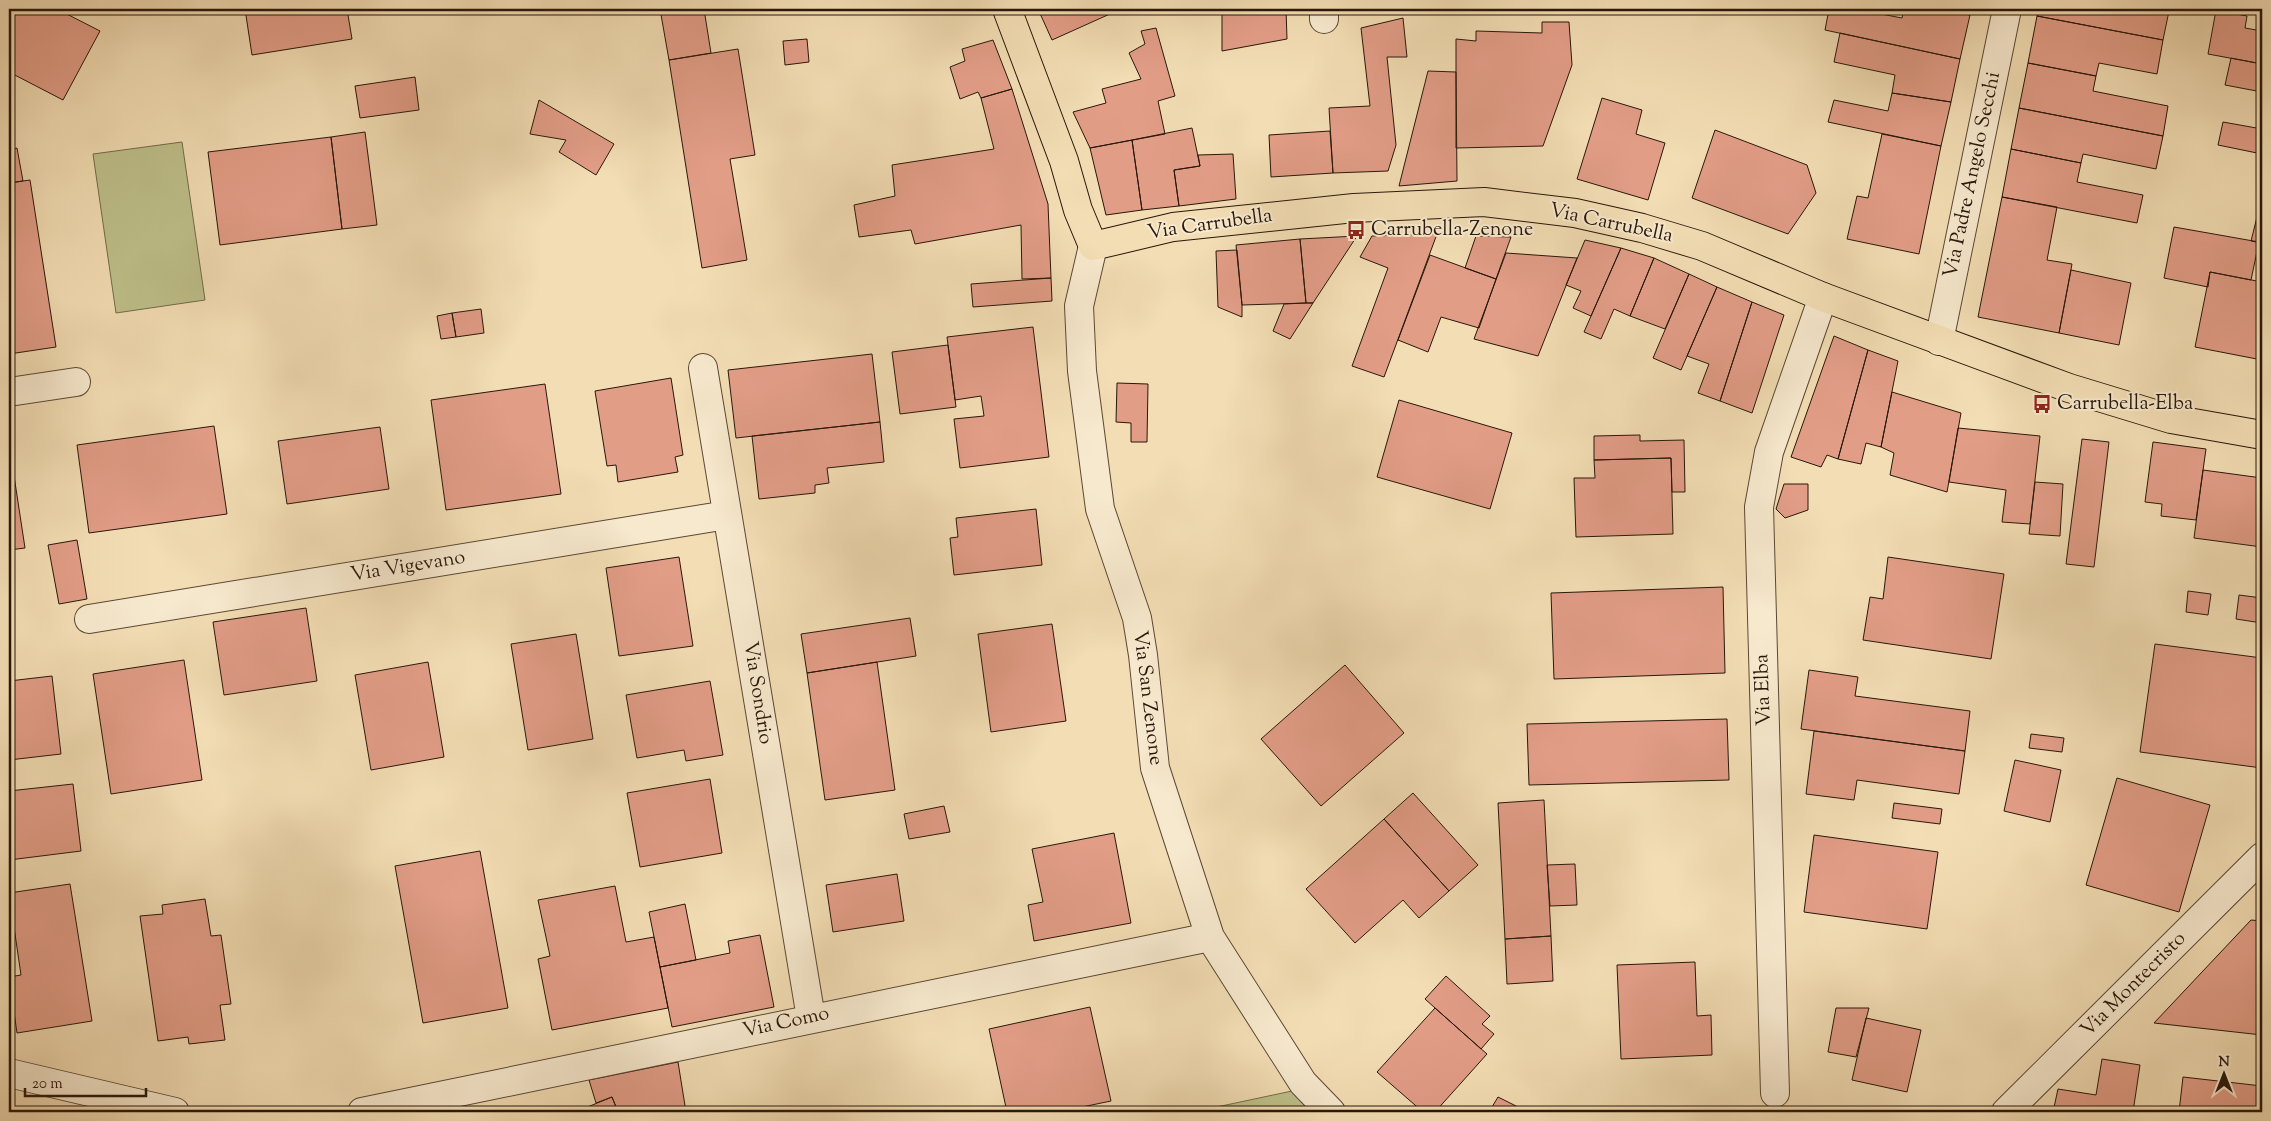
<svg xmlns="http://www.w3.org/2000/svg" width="2271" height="1121" viewBox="0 0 2271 1121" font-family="'Sorts Mill Goudy',serif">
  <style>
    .green { fill: #bec08b; stroke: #736c4a }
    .building { fill: #e29d87; stroke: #28170a }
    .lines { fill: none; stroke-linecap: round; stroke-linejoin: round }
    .minor-casing { stroke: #5b4834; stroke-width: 30 }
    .primary-casing { stroke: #28170a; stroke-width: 30 }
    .minor { stroke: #f7e9ce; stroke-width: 28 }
    .primary { stroke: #f3ddb4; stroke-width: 28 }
    .labels { text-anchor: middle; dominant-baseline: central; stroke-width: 4; stroke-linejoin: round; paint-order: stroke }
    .street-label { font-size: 20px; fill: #28170a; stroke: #f7e9ce }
    .poi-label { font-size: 20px; fill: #28170a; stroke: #f7e9ce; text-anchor: start }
  </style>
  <rect width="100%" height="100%" fill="#f3ddb4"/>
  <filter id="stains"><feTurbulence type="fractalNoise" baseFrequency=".004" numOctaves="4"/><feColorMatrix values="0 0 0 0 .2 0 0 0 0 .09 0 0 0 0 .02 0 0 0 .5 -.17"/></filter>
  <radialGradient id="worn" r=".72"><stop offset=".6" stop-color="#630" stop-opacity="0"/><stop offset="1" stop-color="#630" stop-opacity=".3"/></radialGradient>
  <path class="green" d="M182 142 205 300 116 313 93 154Z
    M1292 1091 1313 1112H1193Z"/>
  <path class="building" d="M9 9H57L100 31 63 100 9 72Z
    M245 9H347L352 39 252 55Z
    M660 9H704L711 53 669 60Z
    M1038 9H1121L1052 40Z
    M1222 9H1286L1287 39 1222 51Z
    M1829 9H1855L1902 18 1904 9H1939L1970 15 1960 59 1825 30Z
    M1939 9H1971L1970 15Z
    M2039 9H2156L2169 11 2163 40 2037 16Z
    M2216 10 2247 16 2245 28 2262 31V64L2208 54Z
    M2037 16 2163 40 2157 74 2099 63 2096 76 2028 63Z
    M1403 18 1407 57H1387L1396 145 1388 171 1333 173 1329 108 1370 106 1361 28Z
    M1542 22H1569L1572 65 1543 146 1456 148V39L1476 41V31L1542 33Z
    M1156 28 1175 96 1158 101 1165 134 1090 148 1073 112 1106 103 1102 89 1141 79 1129 53 1145 44 1141 31Z
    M1840 33 1960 59 1951 102 1892 93 1895 75 1834 62Z
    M807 39 809 62 785 65 783 41Z
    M993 40 1012 89 981 98 978 92 960 99 950 67 965 61 962 49Z
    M738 49 755 155 730 159 747 260 702 268 669 60Z
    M2231 58 2262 64V92L2225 85Z
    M2028 63 2096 76 2093 91 2168 106 2163 136 2019 108Z
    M1428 71 1456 72 1457 181 1399 186Z
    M415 77 419 110 360 118 355 86Z
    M1012 89 1048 204 1051 278 1022 279 1021 225 915 244 911 230 859 237 854 205 895 196 892 165 994 149 981 98Z
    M1892 93 1951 102 1941 146 1828 122 1834 100 1888 111Z
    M1602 98 1642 110 1636 134 1665 143 1648 200 1577 179Z
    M539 100 614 144 596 175 559 152 566 140 530 134Z
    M2019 108 2163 136 2156 169 2083 154 2081 163 2011 149Z
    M2223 122 2262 129V154L2218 145Z
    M1192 128 1200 166 1174 170 1179 206 1142 210 1132 140Z
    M1715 130 1807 165 1816 193 1788 234 1692 198Z
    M1330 131 1333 173 1271 177 1269 135Z
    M365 132 377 225 342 229 331 137Z
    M1882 134 1941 146 1919 254 1847 239 1857 196 1868 198Z
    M331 137 342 229 220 245 208 152Z
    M1132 140 1142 210 1106 215 1090 148Z
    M17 148 23 181 9 183V150Z
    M2011 149 2081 163 2077 182 2143 195 2137 223 2002 197Z
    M1233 154 1236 199 1179 206 1174 170 1200 166 1198 155Z
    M30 180 56 347 9 354V183Z
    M2002 197 2057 207 2047 260 2072 264 2059 333 1978 317Z
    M2257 217 2262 218V243L2251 241Z
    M2174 227 2259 242 2251 280 2210 272 2208 287 2164 278Z
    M1437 234 1384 377 1352 366 1388 268 1360 257 1372 236Z
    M1357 236 1313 303H1306L1300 239Z
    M1476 236 1511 237 1496 279 1465 268Z
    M1300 239 1306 303 1242 305 1236 245Z
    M1585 240 1621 248 1591 316 1573 308 1581 291 1566 285Z
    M1621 248 1654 258 1630 316 1614 309 1601 339 1584 332Z
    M1237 250 1242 305V317L1218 307 1216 251Z
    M1506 253 1577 258 1538 356 1474 339Z
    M1430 255 1496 279 1479 328 1441 317 1428 352 1398 340Z
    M1654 258 1689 274 1665 329 1630 316Z
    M2071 270 2131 283 2119 345 2059 333Z
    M2210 272 2262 282V360L2195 347Z
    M1689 274 1717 287 1681 370 1653 358Z
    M1051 278 1052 301 973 307 971 284Z
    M1717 287 1752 302 1720 401 1698 393 1709 364 1687 356Z
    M1752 302 1784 315 1752 413 1720 401Z
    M1306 303H1313L1290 339 1273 331 1284 304Z
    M481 309 484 333 456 337 452 313Z
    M452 313 456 337 441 339 437 316Z
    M1033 327 1049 457 960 468 954 419 984 416 981 396 955 400 947 337Z
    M1834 336 1868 350 1838 459 1827 455 1821 467 1791 457Z
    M948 345 956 407 900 414 892 352Z
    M1868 350 1898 361 1881 447 1866 443 1861 464 1838 459Z
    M872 354 880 422 736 438 728 370Z
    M671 378 683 455 675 457 678 472 618 482 616 465 607 466 595 391Z
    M1117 383 1148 384 1147 442H1131V423L1116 422Z
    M545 384 561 494 446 510 431 400Z
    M1892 392 1961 413 1947 492 1890 475 1894 453 1881 447Z
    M1399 400 1512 433 1490 509 1377 477Z
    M880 422 884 462 827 468 829 483 815 485V493L759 499 752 436Z
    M214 426 227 514 89 533 77 445Z
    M380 427 389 489 287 504 278 441Z
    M1958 428 2040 436 2030 524 2002 522 2006 490 1949 482Z
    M1640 435V441L1684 440 1685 492H1672L1671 458 1594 460V436Z
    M2082 439 2109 442 2094 567 2066 564Z
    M2153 442 2206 449 2196 520 2161 516 2162 504 2145 502Z
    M9 456H11L25 548 9 550Z
    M1671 458 1673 534 1576 537 1574 478H1595L1594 460Z
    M2203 470 2262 478V547L2194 538Z
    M2035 482 2063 484 2060 536 2029 534Z
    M1784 484H1808V510L1785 518 1776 509Z
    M1036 509 1042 565 954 575 950 538 958 537 956 518Z
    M77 540 87 599 59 604 48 545Z
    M679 557 693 646 619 656 606 568Z
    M1888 557 2004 574 1991 659 1863 640 1870 597 1883 599Z
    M1723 587 1725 673 1554 679 1551 593Z
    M2188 591 2211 594 2208 615 2186 612Z
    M2239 595 2262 598V623L2236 619Z
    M306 608 317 681 224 695 213 622Z
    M910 618 916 656 807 673 801 634Z
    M1052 624 1066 721 991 732 978 634Z
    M576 634 593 739 528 750 511 644Z
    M2155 644 2262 658V768L2140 752Z
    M184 660 202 780 111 794 93 674Z
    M428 662 444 757 371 770 355 675Z
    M877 662 895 790 825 800 807 673Z
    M1345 665 1404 733 1321 806 1261 739Z
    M1809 670 1858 677 1855 696 1970 711 1965 751 1801 729Z
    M52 676 61 754 9 760V681Z
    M710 681 723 755 686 761 684 750 637 758 626 695Z
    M1727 719 1729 780 1529 785 1527 724Z
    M1814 731 1965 751 1959 794 1857 780 1854 800 1806 794Z
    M2031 734 2064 738 2062 752 2029 748Z
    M2015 760 2061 770 2050 822 2004 811Z
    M2117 778 2210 805 2179 912 2086 885Z
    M710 779 722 853 640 867 627 793Z
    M73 784 81 851 9 860V791Z
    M1413 793 1478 865 1449 891 1384 819Z
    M1544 800 1551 936 1505 939 1498 803Z
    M1894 803 1942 809 1940 824 1892 818Z
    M944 806 950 832 909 839 904 814Z
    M1384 819 1449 891 1419 918 1403 900 1355 943 1306 889Z
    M1114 833 1131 923 1034 941 1028 905 1043 902 1032 849Z
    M1814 835 1938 852 1927 929 1804 912Z
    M480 851 508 1008 423 1023 395 866Z
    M1575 864 1577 905 1550 906 1547 865Z
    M897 874 904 921 833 932 826 885Z
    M70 884 92 1021 17 1033 9 977 21 975 9 893Z
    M615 886 626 942 654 937 668 1008 552 1030 538 959 550 956 538 900Z
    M205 899 211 936 221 935 231 1004 220 1005 225 1040 189 1044 188 1037 158 1041 140 916 163 914 162 905Z
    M685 904 696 960 660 967 649 912Z
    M2251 920 2262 921V1035L2154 1023Z
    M760 935 774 1007 672 1027 660 967 730 953 728 941Z
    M1551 936 1553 981 1507 984 1505 939Z
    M1695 962 1697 1016 1711 1015 1712 1055 1621 1059 1617 965Z
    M1446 976 1490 1016 1482 1024 1494 1034 1481 1049 1425 999Z
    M1090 1007 1111 1101 1058 1112H1007L989 1029Z
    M1435 1008 1487 1054 1435 1112H1423L1377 1072Z
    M1836 1008H1869L1856 1057 1828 1052Z
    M1866 1018 1921 1030 1907 1092 1852 1080Z
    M2102 1059 2140 1065 2133 1112H2053L2058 1089 2096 1095Z
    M678 1062 686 1112H618L612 1097 596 1103 589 1080Z
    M2183 1077 2262 1086 2260 1112H2179Z
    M612 1097 618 1112H586L585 1108Z
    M1498 1097 1528 1112H1489Z"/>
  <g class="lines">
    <g class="minor-casing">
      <path id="minor" d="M1324 9V19
        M1093 246 1079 306 1082 371 1100 509 1137 618 1143 655 1155 768 1210 937 1303 1083 1331 1112
        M1939 341 2007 9
        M703 368 811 1018
        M9 392 76 382
        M89 619 727 515
        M9 1073 175 1112
        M1775 1093 1759 507 1769 452 1823 297
        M362 1112 1210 937
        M2006 1112 2262 857"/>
    </g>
    <g class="primary-casing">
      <path id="primary" d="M1007 9 1064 161 1078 210 1093 246 1173 227 1354 208 1484 202 1575 213 1642 228 1702 246 1823 297 2069 388 2171 419 2262 435"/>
    </g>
    <use href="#minor" class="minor"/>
    <use href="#primary" class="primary"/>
  </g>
  <defs>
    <g id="bus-bare" transform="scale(1.5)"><path d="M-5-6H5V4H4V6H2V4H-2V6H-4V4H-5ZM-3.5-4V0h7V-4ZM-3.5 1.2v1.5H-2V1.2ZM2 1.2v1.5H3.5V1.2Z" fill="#8f2418" stroke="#f7e9ce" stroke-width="2.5" paint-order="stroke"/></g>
  </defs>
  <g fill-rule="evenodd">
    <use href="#bus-bare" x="1356" y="230"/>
    <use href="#bus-bare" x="2042" y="404"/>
  </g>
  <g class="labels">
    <g class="street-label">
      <text transform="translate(1973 175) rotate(-78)">Via Padre Angelo Secchi</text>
      <text transform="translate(1611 224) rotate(12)">Via Carrubella</text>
      <text transform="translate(1210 225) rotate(-8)">Via Carrubella</text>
      <text transform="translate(408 567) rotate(-9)">Via Vigevano</text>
      <text transform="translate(1764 690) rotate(-92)">Via Elba</text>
      <text transform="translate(757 693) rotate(81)">Via Sondrio</text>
      <text transform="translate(1147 698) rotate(83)">Via San Zenone</text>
      <text transform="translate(2134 985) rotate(-45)">Via Montecristo</text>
      <text transform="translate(786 1023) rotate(-12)">Via Como</text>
    </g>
    <g class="poi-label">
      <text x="1371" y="230">Carrubella-Zenone</text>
      <text x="2057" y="404">Carrubella-Elba</text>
    </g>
  </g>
  <rect width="2271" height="1121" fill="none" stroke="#f3ddb4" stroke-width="30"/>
  <rect x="10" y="10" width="2251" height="1101" fill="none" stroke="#28170a" stroke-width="2.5"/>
  <rect x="15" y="15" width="2241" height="1091" fill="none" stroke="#28170a"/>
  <g transform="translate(2224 1074)" stroke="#f7e9ce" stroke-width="4" paint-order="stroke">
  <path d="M0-4L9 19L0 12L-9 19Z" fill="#28170a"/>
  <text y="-8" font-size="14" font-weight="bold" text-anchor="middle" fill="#28170a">N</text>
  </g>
  <path d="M25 1088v8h121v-8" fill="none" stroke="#28170a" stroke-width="2.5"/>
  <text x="32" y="1088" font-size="15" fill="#28170a" stroke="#f7e9ce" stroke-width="4" paint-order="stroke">20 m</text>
  <rect width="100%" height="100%" filter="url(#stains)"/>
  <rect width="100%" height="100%" fill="url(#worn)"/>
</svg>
